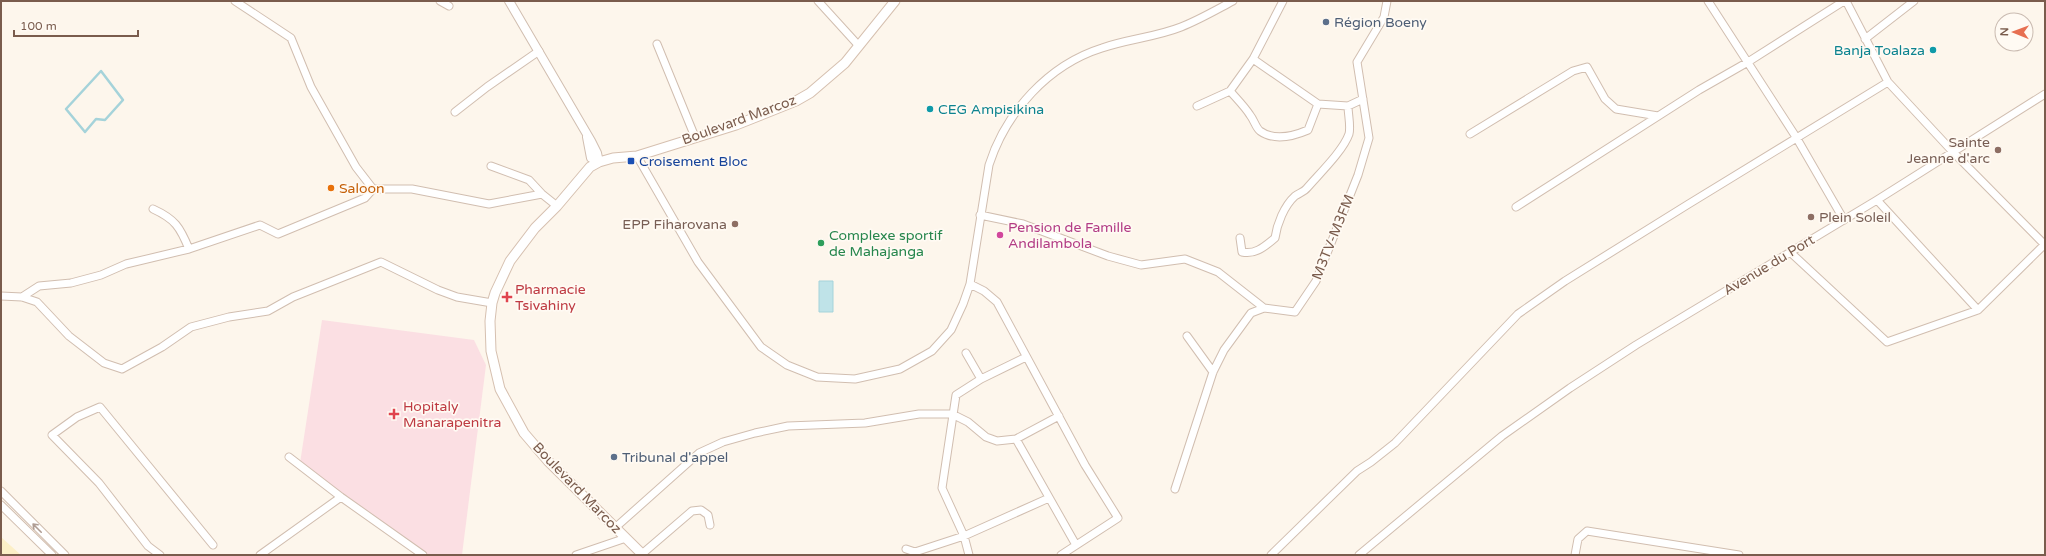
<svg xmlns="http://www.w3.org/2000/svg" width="2046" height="556" viewBox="0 0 2046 556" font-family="'Varela Round',sans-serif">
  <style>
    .medical { fill: #fbdfe3 }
    .sand { fill: #fcefc7 }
    .water { fill: #bfe3e8; stroke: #a5d3da }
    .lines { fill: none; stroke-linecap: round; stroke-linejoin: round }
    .stream { stroke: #a5d3da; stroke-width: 2.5 }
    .minor-casing { stroke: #d1beb0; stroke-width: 9 }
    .tertiary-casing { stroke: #d1beb0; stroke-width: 10 }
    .secondary-casing { stroke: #d6c0b0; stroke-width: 11 }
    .minor { stroke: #fff; stroke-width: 7 }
    .tertiary { stroke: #fff; stroke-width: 8 }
    .secondary { stroke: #fff; stroke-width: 9 }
    .oneway { stroke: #af9d94 }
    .service-dot { fill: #5c6f8a; stroke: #fffaf3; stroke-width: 1.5 }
    .culture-dot { fill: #0f9aa8; stroke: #fffaf3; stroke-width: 1.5 }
    .education-dot { fill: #8d6e63; stroke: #fffaf3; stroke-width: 1.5 }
    .transit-dot { fill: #1a4fb4; stroke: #fffaf3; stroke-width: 1.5 }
    .food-dot { fill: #e8710a; stroke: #fffaf3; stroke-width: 1.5 }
    .hotel-dot { fill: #d1479c; stroke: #fffaf3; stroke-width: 1.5 }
    .leisure-dot { fill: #2e9e5b; stroke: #fffaf3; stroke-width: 1.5 }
    .health-dot { fill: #e0444e; stroke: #fffaf3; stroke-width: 1.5 }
    .labels { text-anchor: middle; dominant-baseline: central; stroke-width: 3.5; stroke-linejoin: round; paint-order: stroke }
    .service-label { font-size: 14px; fill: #4e5e75; stroke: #fffaf3; text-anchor: start }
    .culture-label { font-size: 14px; fill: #0d838f; stroke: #fffaf3; text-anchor: end }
    .street-label { font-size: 14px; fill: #7a5c4d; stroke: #fffaf3 }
    .education-label { font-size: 14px; fill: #785e54; stroke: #fffaf3; text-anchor: end }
    .transit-label { font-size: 14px; fill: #164399; stroke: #fffaf3; text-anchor: start }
    .food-label { font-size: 14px; fill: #c56008; stroke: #fffaf3; text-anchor: start }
    .hotel-label { font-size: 14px; fill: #b23c85; stroke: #fffaf3; text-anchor: start }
    .leisure-label { font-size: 14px; fill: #27864d; stroke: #fffaf3; text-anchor: start }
    .health-label { font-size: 14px; fill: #be3a42; stroke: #fffaf3; text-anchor: start }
  </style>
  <rect width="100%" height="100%" fill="#fdf6ec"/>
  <path class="medical" d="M322 320 474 340 486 365 462 555H429L300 463Z"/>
  <path class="sand" d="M1 537 21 555H1Z"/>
  <path class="water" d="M819 281H833V312H819Z"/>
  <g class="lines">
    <path class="stream" d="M101 71 123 100 105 120 96 119 85 132 66 109Z"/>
    <g class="minor-casing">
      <path id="minor" d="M235 1 291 38 311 87 356 167 373 189H412L489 204 542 194
        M440 1 449 6
        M818 1 859 46
        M1708 1 1796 137 1844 220
        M1846 1 1888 82 1953 152 2045 245
        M1865 39 1914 1
        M657 44 695 137
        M1253 59 1318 104
        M1230 91 1253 59 1283 1
        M1197 106 1230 91C1237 99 1245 107 1250 115 1254 120 1256 128 1260 131 1274 141 1294 136 1308 130L1318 104 1348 106 1363 99
        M455 112 487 87 539 51
        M1470 134 1573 71 1587 67 1605 99 1616 109 1658 116
        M637 156 698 262 761 347 787 365 817 377 855 379 900 369 932 351 951 330 963 304 970 284 989 165C1006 112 1048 65 1102 48 1128 39 1156 37 1181 27 1199 20 1216 10 1233 1
        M491 166 529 180 542 194 557 206
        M1877 200 1978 310
        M1516 207 1699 90 1748 62 1844 1
        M153 209C175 219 180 227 189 249
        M980 215 1023 224 1108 256 1141 265 1185 259 1218 272 1264 308
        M1240 238 1242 252C1256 255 1265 246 1275 238 1277 224 1284 206 1295 196 1299 193 1304 192 1307 188 1319 174 1343 151 1349 134 1351 126 1348 114 1348 106
        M1790 252 1887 342 1978 310 2045 244
        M970 284 984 291 997 302 1085 465 1118 518 1061 555
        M1 296 22 297 37 302 69 336 104 363 122 369 162 347 191 327 229 317 268 311 293 297 381 262 438 290 457 297 492 303
        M22 297 39 286 71 283 101 275 126 264 189 249 260 225 278 234 365 198 373 189
        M1187 336 1213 372
        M966 353 981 379
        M1016 439 1076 545
        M289 457 341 497 423 555
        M1175 489 1213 372 1224 350 1251 313 1264 308 1295 312 1316 281 1358 175 1369 138 1357 62 1384 17 1387 1
        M1 491 65 555
        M1 505 52 555
        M616 527 699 453 723 442 755 433 788 426 865 423 919 414H952L968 422 986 437 997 441 1016 439 1059 416
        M906 549 915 552 964 536 1049 498
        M642 554 692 511 701 510 708 515 710 525
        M160 555 148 546 99 483 52 435 77 417 100 407 213 545
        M260 555 341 497
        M576 555 626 538
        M969 555 964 536 942 488 956 395 981 379 1026 357
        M1271 555 1357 471 1371 462 1395 443 1518 314 1565 281 1687 205 1888 82
        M1359 555 1502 436 1570 388 1636 345 1877 200 2045 94
        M1575 555 1578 539 1587 531 1739 555"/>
    </g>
    <g class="tertiary-casing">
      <path id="tertiary" d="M509 1 591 141 597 153 599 162
        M587 137 591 158 599 162"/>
    </g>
    <g class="secondary-casing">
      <path id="secondary" d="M643 555 548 461 524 433 500 389 491 351 490 321 492 303 495 293 510 261 535 228 557 206 590 167 599 162 613 158 637 156 736 125 796 101 810 93 845 63 895 1"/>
    </g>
    <use href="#minor" class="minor"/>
    <use href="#tertiary" class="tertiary"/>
    <use href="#secondary" class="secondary"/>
  </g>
  <defs><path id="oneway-shaft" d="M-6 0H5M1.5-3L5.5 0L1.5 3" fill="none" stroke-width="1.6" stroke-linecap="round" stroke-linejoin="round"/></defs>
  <use class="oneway" href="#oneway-shaft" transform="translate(37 528) rotate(-135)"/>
  <g class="service-dot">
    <circle cx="1326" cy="22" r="4"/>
    <circle cx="614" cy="457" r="4"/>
  </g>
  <g class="culture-dot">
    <circle cx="1933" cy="50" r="4"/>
    <circle cx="930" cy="109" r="4"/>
  </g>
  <g class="education-dot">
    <circle cx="1998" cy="150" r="4"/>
    <circle cx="1811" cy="217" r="4"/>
    <circle cx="735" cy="224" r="4"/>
  </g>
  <rect class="transit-dot" x="627" y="157" width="8" height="8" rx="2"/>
  <circle class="food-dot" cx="331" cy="188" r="4"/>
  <circle class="hotel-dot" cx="1000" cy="235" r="4"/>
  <circle class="leisure-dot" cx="821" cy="243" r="4"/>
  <g class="health-dot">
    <path d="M505 291h4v4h4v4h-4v4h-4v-4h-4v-4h4z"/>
    <path d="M392 408h4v4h4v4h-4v4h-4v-4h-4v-4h4z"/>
  </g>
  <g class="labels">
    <g class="service-label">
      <text x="1334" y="22">Région Boeny</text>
      <text x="622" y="457">Tribunal d'appel</text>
    </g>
    <g class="culture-label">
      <text x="1925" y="50">Banja Toalaza</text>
      <text x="938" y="109" text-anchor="start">CEG Ampisikina</text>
    </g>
    <g class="street-label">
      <text transform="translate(739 120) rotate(-20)">Boulevard Marcoz</text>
      <text transform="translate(1333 237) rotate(-68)">M3TV-M3FM</text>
      <text transform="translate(1769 265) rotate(-31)">Avenue du Port</text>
      <text transform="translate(577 488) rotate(46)">Boulevard Marcoz</text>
    </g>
    <g class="education-label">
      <text x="1990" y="142">Sainte<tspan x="1990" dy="16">Jeanne d'arc</tspan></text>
      <text x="1819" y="217" text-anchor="start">Plein Soleil</text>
      <text x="727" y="224">EPP Fiharovana</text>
    </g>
    <g class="transit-label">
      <text x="639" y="161">Croisement Bloc</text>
    </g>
    <g class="food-label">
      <text x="339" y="188">Saloon</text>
    </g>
    <g class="hotel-label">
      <text x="1008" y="227">Pension de Famille<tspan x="1008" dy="16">Andilambola</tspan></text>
    </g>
    <g class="leisure-label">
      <text x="829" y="235">Complexe sportif<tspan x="829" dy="16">de Mahajanga</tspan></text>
    </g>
    <g class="health-label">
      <text x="515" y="289">Pharmacie<tspan x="515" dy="16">Tsivahiny</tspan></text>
      <text x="403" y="406">Hopitaly<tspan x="403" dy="16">Manarapenitra</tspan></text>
    </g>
  </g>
  <rect width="2046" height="556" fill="none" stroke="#7a5c4d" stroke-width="4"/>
  <g transform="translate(2014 32) rotate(271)"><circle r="19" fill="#fffaf3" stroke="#cabbb1"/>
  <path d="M0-3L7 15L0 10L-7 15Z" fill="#e76f51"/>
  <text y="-6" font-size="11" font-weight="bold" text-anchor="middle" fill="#7a5c4d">N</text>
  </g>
  <path d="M14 30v6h124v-6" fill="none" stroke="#7a5c4d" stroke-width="2"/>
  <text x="20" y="30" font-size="12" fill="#7a5c4d" stroke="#fffaf3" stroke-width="3" paint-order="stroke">100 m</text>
</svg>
